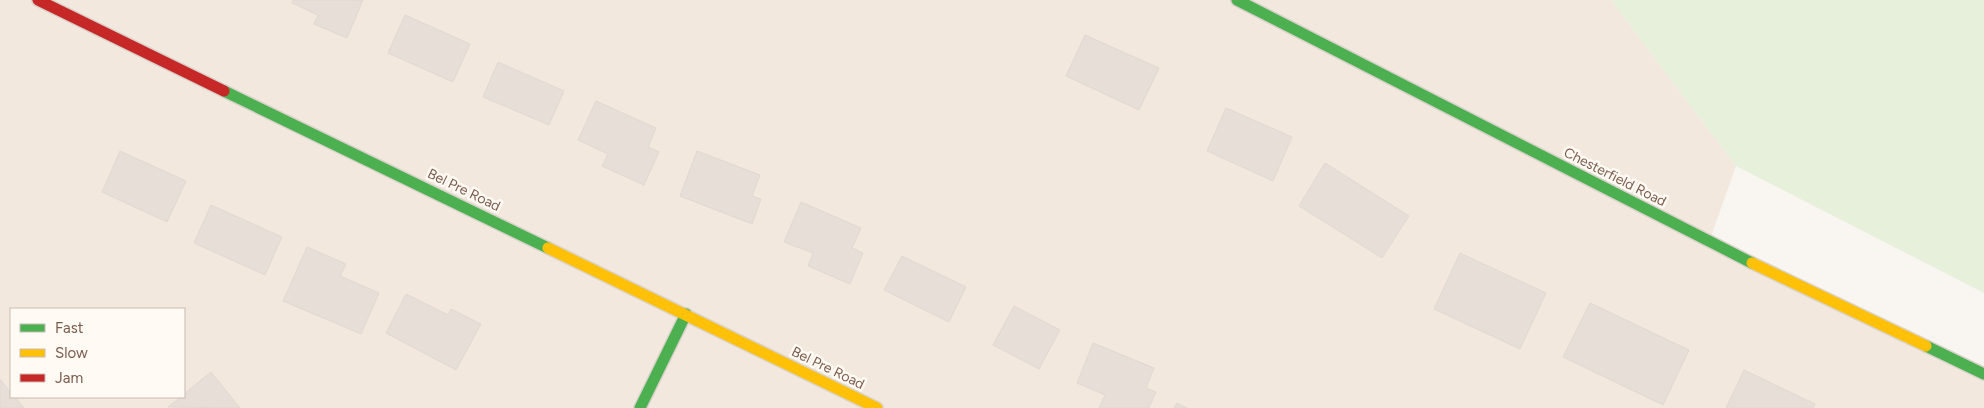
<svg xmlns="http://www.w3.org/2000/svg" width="1984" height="408" viewBox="0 0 1984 408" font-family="Figtree,sans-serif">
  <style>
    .residential { fill: #f2e8de; fill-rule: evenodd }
    .green { fill: #e7f0db }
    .building { fill: #e6ded7; stroke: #e2d8d2 }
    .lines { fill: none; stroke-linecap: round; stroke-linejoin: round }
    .fast-casing { stroke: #d9d2cb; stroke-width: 14 }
    .slow-casing { stroke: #d9d2cb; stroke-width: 14 }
    .jam-casing { stroke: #d9d2cb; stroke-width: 14 }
    .fast { stroke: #4caf50; stroke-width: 11 }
    .slow { stroke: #ffc107; stroke-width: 11 }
    .jam { stroke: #c62828; stroke-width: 11 }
    .labels { text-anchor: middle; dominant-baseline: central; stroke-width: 5; stroke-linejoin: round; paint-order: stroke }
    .street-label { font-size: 14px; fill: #7a5c4d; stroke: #fffaf3 }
  </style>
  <rect width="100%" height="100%" fill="#f9f5f0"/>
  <path class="residential" d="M0 0H1611L1736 166 1709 242 1984 374V408H0ZM11 309H184V397H11Z"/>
  <path class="green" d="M1611 0H1984V293L1736 166Z"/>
  <path class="building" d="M293 0H363L347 38 314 24 318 15 292 3Z
    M405 15 470 44 453 82 388 53Z
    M1085 35 1159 68 1139 110 1066 76Z
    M498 62 564 91 549 125 483 97Z
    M596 101 656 128 648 147 659 152 644 185 602 166 608 154 578 140Z
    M1226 108 1292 137 1273 181 1207 151Z
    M120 151 186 181 167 222 102 192Z
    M697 151 760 175 752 196 761 199 752 224 680 196Z
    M1325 163 1409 216 1382 258 1299 206Z
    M801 202 861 228 852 248 863 253 850 284 808 266 813 253 784 242Z
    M211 205 282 237 265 275 194 243Z
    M307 247 346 264 340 276 379 293 361 334 283 301Z
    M1460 253 1546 293 1520 349 1434 309Z
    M902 256 966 287 949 322 884 290Z
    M406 294 448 315 451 309 481 324 456 370 386 333Z
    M1590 303 1689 350 1663 405 1563 357Z
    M1014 306 1060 330 1039 369 993 345Z
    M1093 343 1154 368 1146 388 1156 392 1149 408H1099L1105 395 1077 383Z
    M1744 370 1815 404 1813 408H1726Z
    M211 372 240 408 168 407 181 397H184V394Z
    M0 379 11 393V397H15L24 408H0Z
    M1177 403 1187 408H1174Z"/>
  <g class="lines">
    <g class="fast-casing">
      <path id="fast" d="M1237 0 1752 263
        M224 91 548 248
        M1926 346 1984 374
        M640 408 686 314"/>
    </g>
    <g class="slow-casing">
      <path id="slow" d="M548 248 877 408
        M1752 263 1926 346"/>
    </g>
    <g class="jam-casing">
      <path id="jam" d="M38 0 224 91"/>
    </g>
    <use href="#fast" class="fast"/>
    <use href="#slow" class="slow"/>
    <use href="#jam" class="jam"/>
  </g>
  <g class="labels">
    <g class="street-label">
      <text transform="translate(1615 177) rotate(27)">Chesterfield Road</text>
      <text transform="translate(464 190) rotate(26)">Bel Pre Road</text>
      <text transform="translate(828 368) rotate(26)">Bel Pre Road</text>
    </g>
  </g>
  <rect x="10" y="308" width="175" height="90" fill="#fffaf3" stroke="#cabbb1"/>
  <rect x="20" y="324" width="25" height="8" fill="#4caf50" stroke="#cabbb1"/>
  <text x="55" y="333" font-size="15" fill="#7a5c4d">Fast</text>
  <rect x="20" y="349" width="25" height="8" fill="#ffc107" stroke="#cabbb1"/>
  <text x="55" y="358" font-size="15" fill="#7a5c4d">Slow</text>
  <rect x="20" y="374" width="25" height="8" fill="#c62828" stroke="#cabbb1"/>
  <text x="55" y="383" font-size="15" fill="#7a5c4d">Jam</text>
</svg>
